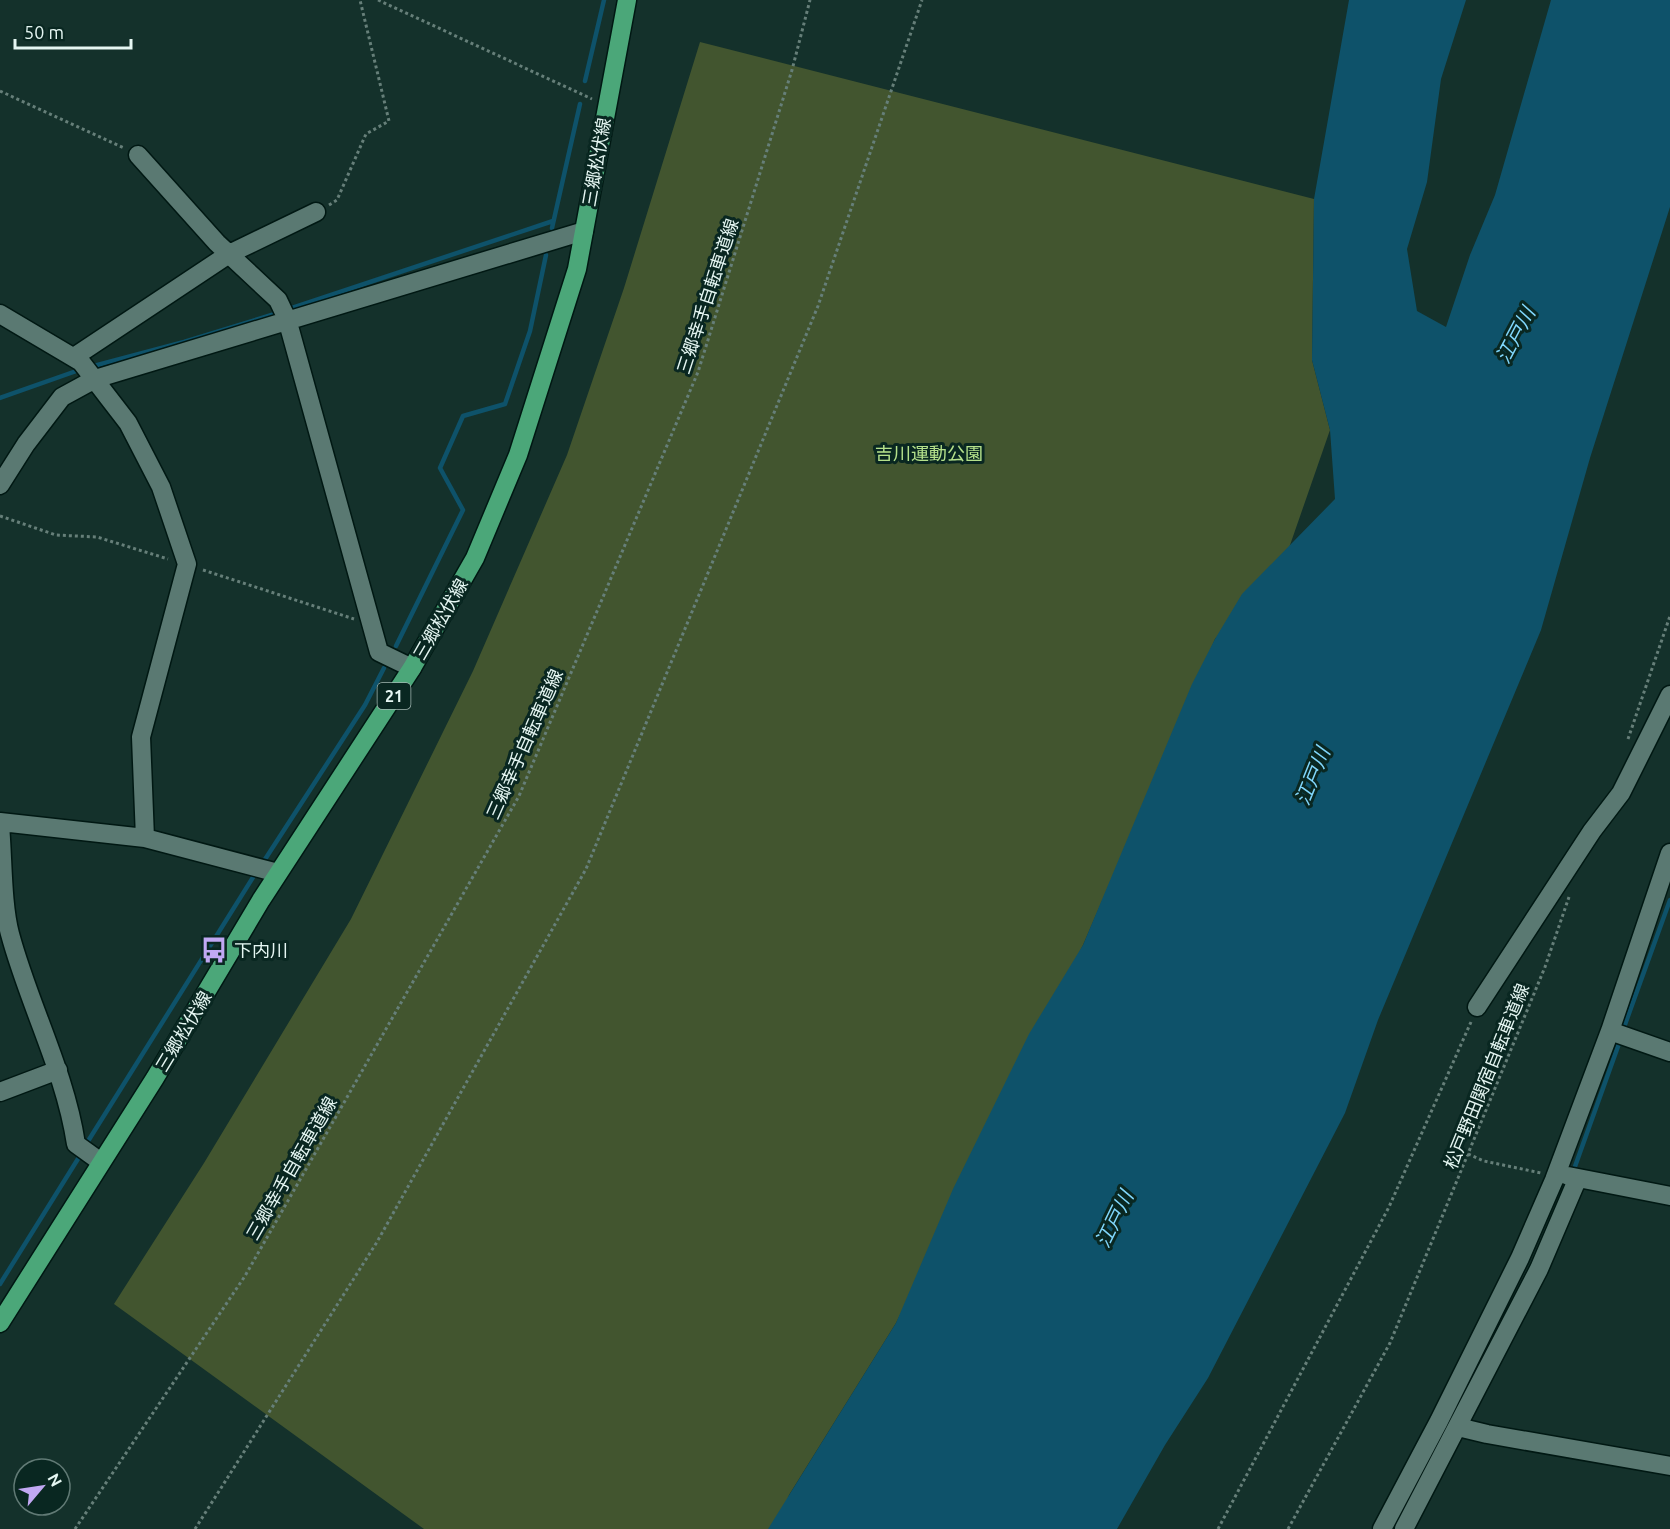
<svg xmlns="http://www.w3.org/2000/svg" width="1670" height="1529" viewBox="0 0 1670 1529" font-family="Ubuntu,'Noto Sans JP',sans-serif">
  <style>
    .green { fill: #42552f }
    .water { fill: #0e526a }
    .lines { fill: none; stroke-linecap: round; stroke-linejoin: round }
    .stream { stroke: #0e526a; stroke-width: 4.5 }
    .minor-casing { stroke: #001813; stroke-width: 21 }
    .major-casing { stroke: #001813; stroke-width: 21 }
    .path { stroke: #667f79; stroke-width: 3; stroke-dasharray: 3 3; stroke-linecap: butt }
    .minor { stroke: #5a7972; stroke-width: 18 }
    .major { stroke: #4ba779; stroke-width: 18 }
    .labels { text-anchor: middle; dominant-baseline: central; stroke-width: 6; stroke-linejoin: round; paint-order: stroke }
    .shield { fill: #092721; stroke: #a3b8b3; stroke-width: 1.5 }
    .shield-label { font-size: 16px; font-weight: bold; fill: #e5f6f2 }
    .street-label { font-size: 18px; fill: #e5f6f2; stroke: #092721 }
    .park-label { font-size: 18px; fill: #b5e18b; stroke: #092721 }
    .poi-label { font-size: 18px; fill: #e5f6f2; stroke: #092721; text-anchor: start }
    .water-label { font-size: 20px; font-style: italic; fill: #80d7fc; stroke: #092721 }
  </style>
  <rect width="100%" height="100%" fill="#14312b"/>
  <path class="green" d="M700 42 1314 199 1312 360 1330 430 1289 548 1215 639 1083 945 896 1323 789 1495 776 1529H424L114 1304 204 1163 351 919 473 671 567 455 624 288Z"/>
  <path class="water" d="M1349 0H1466L1441 79 1427 182 1407 249 1417 311 1446 327 1470 255 1495 195 1551 0H1670V207L1590 458 1541 630 1378 1020 1345 1113 1208 1378 1165 1445 1117 1529H768L896 1323 953 1189 1029 1034 1083 945 1192 684 1215 639 1242 594 1335 499 1330 430 1312 360 1314 199Z"/>
  <g class="lines">
    <path class="stream" d="M585 81 604 0
      M552 228 580 104
      M289 309 553 221
      M90 367 184 342 278 313
      M0 398 82 369
      M396 646 463 510 440 468 463 416 505 404 530 331 546 255
      M262 864 365 705 384 668
      M1623 1030 1670 900
      M85 1146 257 871
      M1573 1172 1621 1038
      M0 1284 81 1154"/>
    <g class="minor-casing">
      <path id="minor" d="M138 155 217 243 278 300 287 319 379 652 412 668
        M0 314 81 362 128 423 161 487 187 564 141 737 145 838
        M74 357 229 254 316 212
        M0 485 26 444 62 397 95 379 584 231
        M0 822 145 838 278 873
        M0 825C3 858 2 904 10 934 29 1005 65 1071 76 1144L101 1162
        M1477 1007 1592 831 1621 793 1670 695
        M1610 1031 1670 1052
        M0 1092 58 1070
        M1568 1176 1670 1196
        M1458 1427 1487 1434 1670 1466
        M1382 1529 1439 1421 1520 1258 1554 1180 1610 1031 1670 853
        M1404 1529 1539 1269 1577 1180"/>
    </g>
    <g class="major-casing">
      <path id="major" d="M0 1323 155 1078 261 900 412 668 475 558 518 455 577 269 627 0"/>
    </g>
    <path class="path" d="M378 0 592 99
      M0 91 124 148
      M329 205 337 200 366 134 389 121 360 0
      M0 516 56 535 97 537 168 559
      M203 570 354 619
      M1628 739 1670 616
      M1468 1154 1484 1161 1541 1173
      M75 1529 245 1276 519 796 698 372 792 70 810 0
      M195 1529 377 1242 586 869 818 306 922 0
      M1218 1529 1389 1207 1471 1022
      M1288 1529 1390 1343 1545 967 1569 897"/>
    <use href="#minor" class="minor"/>
    <use href="#major" class="major"/>
  </g>
  <defs>
    <g id="bus-bare" transform="scale(2.07)"><path d="M-5-6H5V4H4V6H2V4H-2V6H-4V4H-5ZM-3.5-4V0h7V-4ZM-3.5 1.2v1.5H-2V1.2ZM2 1.2v1.5H3.5V1.2Z" fill="#c1a8f3" stroke="#092721" stroke-width="2.5" paint-order="stroke"/></g>
  </defs>
  <g fill-rule="evenodd">
    <use href="#bus-bare" x="214" y="950"/>
  </g>
  <g class="labels">
    <rect class="shield" x="377.5" y="683" width="33" height="26" rx="4.5"/>
    <g class="shield-label">
      <text x="394" y="696">21</text>
    </g>
    <g class="street-label">
      <text transform="translate(596 162) rotate(-80)">三郷松伏線</text>
      <text transform="translate(707 296) rotate(-72)">三郷幸手自転車道線</text>
      <text transform="translate(440 619) rotate(-60)">三郷松伏線</text>
      <text transform="translate(524 744) rotate(-66)">三郷幸手自転車道線</text>
      <text transform="translate(183 1031) rotate(-59)">三郷松伏線</text>
      <text transform="translate(1486 1076) rotate(-68)">松戸野田関宿自転車道線</text>
      <text transform="translate(291 1168) rotate(-60)">三郷幸手自転車道線</text>
    </g>
    <g class="park-label">
      <text x="929" y="453">吉川運動公園</text>
    </g>
    <g class="poi-label">
      <text x="234" y="950">下内川</text>
    </g>
    <g class="water-label">
      <text transform="translate(1515 335) rotate(-62)">江戸川</text>
      <text transform="translate(1312 776) rotate(-68)">江戸川</text>
      <text transform="translate(1114 1219) rotate(-64)">江戸川</text>
    </g>
  </g>
  <g transform="translate(42 1487) rotate(61)"><circle r="28" fill="#092721" stroke="#617a75" stroke-width="1.5"/>
  <path d="M0-4.5L10 22L0 15L-10 22Z" fill="#c1a8f3"/>
  <text y="-9" font-size="16" font-weight="bold" text-anchor="middle" fill="#e5f6f2">N</text>
  </g>
  <path d="M15 39v9h116v-9" fill="none" stroke="#e5f6f2" stroke-width="3"/>
  <text x="24" y="39" font-size="18" fill="#e5f6f2" stroke="#092721" stroke-width="4.5" paint-order="stroke">50 m</text>
</svg>
